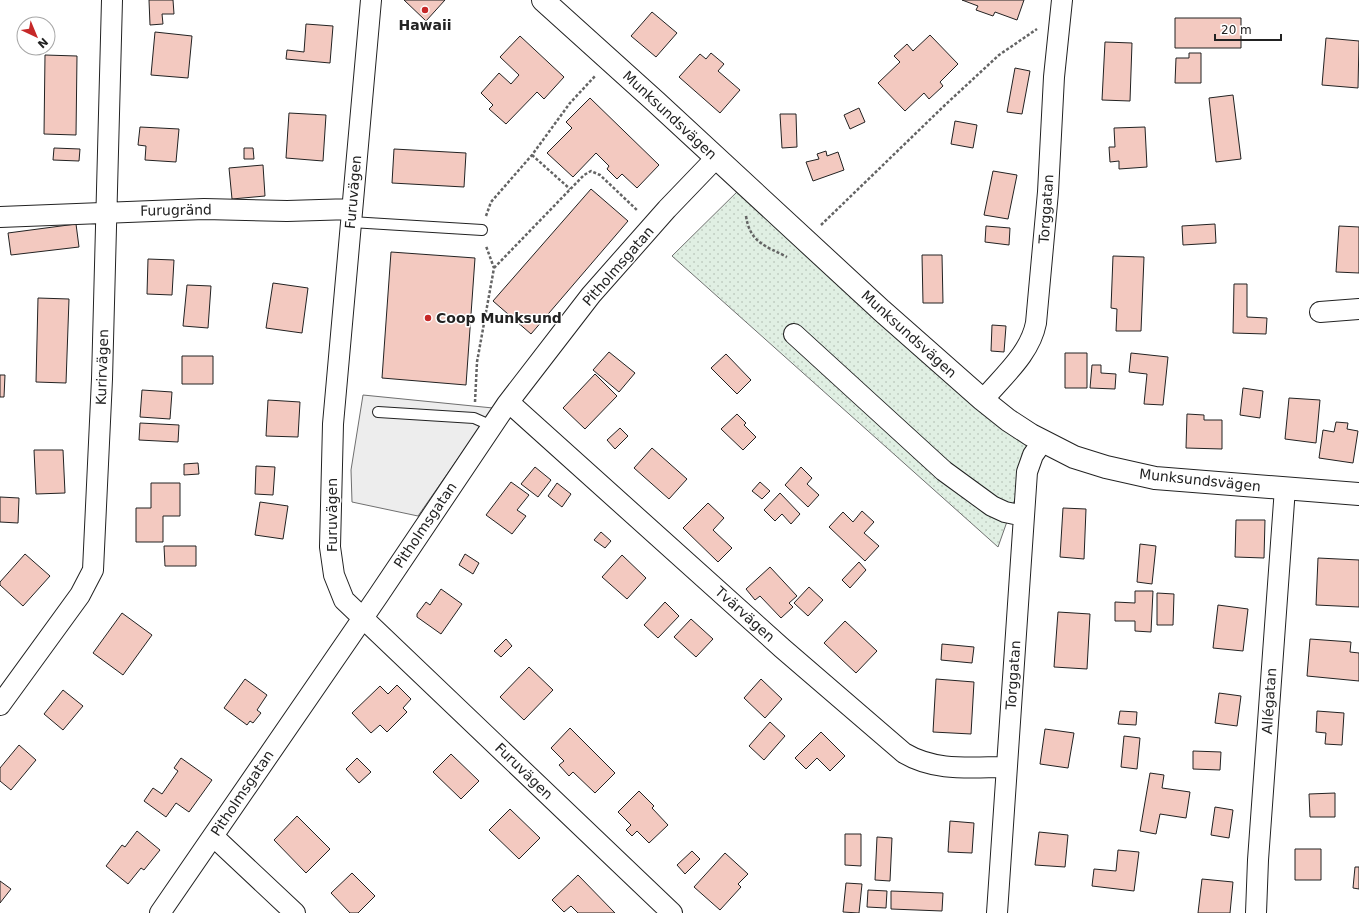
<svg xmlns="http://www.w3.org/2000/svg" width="1359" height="913" viewBox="0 0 1359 913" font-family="'DejaVu Sans',sans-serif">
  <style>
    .park { fill: url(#park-dots); stroke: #6f6f6f }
    .parking { fill: #ededed; stroke: #6f6f6f }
    .building { fill: #f3c9c0; stroke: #222 }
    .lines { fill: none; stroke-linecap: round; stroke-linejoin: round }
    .lane-casing { stroke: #222; stroke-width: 12 }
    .street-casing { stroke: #222; stroke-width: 22 }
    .secondary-casing { stroke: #222; stroke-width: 24 }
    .path { stroke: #646464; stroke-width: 2.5; stroke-dasharray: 3 2; stroke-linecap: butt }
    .lane { stroke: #fff; stroke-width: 10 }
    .street { stroke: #fff; stroke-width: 20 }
    .secondary { stroke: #fff; stroke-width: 22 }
    .poi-dot { fill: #c62828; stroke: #fff; stroke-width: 1.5 }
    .labels { text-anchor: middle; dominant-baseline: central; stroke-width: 3; stroke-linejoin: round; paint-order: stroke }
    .poi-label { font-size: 14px; font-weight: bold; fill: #222; stroke: #fff }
    .street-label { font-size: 14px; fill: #222; stroke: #fff }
  </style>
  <defs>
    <pattern id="park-dots" width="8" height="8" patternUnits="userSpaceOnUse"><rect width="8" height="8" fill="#e0efe3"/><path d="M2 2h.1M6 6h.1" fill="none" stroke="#c0cdc2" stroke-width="1.8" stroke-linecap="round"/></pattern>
  </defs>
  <rect width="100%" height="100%" fill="#fff"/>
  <path class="park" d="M745 184 1038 434 998 547 672 256Z"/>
  <path class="parking" d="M363 395 493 408 418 516 352 502 351 470Z"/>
  <path class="building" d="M149 0H173L174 14H162L163 24 150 25Z
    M404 0H445L426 21Z
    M962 0H1024L1017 20 995 12 993 16 976 10 978 6Z
    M652 12 677 33 656 57 631 36Z
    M1175 18H1241V48H1175Z
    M306 24 333 26 330 63 286 59 287 50 304 52Z
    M155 32 192 36 188 78 151 75Z
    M930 35 958 64 940 82 943 86 929 99 924 93 905 111 878 83 900 62 894 56 907 44 913 51Z
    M520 36 564 77 544 99 537 92 506 124 489 109 493 105 481 93 499 73 511 84 519 75 500 57Z
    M1326 38 1359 41 1358 88 1322 85Z
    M1105 42 1132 43 1130 101 1102 100Z
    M711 53 724 64 718 71 740 90 720 113 679 77 700 54 706 59Z
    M1189 53H1201V83H1175L1176 58H1189Z
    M45 55 77 56 76 135 44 134Z
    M1015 68 1030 71 1022 114 1007 112Z
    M1233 95 1241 159 1216 162 1209 98Z
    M590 98 659 165 637 188 622 174 617 179 607 169 609 166 596 153 573 177 547 153 572 128 566 122Z
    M859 108 865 122 850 129 844 115Z
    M289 113 326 115 323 161 286 158Z
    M780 114H796L797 147 782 148Z
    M955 121 977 125 973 148 951 144Z
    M140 127 179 129 176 162 145 160 146 146 138 145Z
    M1145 127 1147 167 1119 169V161L1110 162 1109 147H1115L1114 128Z
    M54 148 80 149 79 161 53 160Z
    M244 148H253L254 159H244Z
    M394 149 466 153 464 187 392 183Z
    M826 151 827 156 838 152 844 170 813 181 806 162 819 159 817 154Z
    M263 165 265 196 232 199 229 168Z
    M993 171 1017 175 1008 219 984 215Z
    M591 189 628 221 531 334 493 301Z
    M76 224 79 247 11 255 8 233Z
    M1215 224 1216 243 1183 245 1182 226Z
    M986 226 1010 228 1009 245 985 242Z
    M1339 226 1359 227V273L1336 272Z
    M391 252 475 258 466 385 382 378Z
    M922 255H942L943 303H923Z
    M1113 256 1144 257 1141 331H1116L1117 309 1111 308Z
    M148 259 174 260 172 295 147 294Z
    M273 283 308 288 302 333 266 328Z
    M1234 284H1247V317L1267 318 1266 334 1233 333Z
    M187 285 211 286 208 328 183 326Z
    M38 298 69 299 66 383 36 382Z
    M992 325 1006 326 1004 352 991 351Z
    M609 352 635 373 619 392 593 370Z
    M1065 353H1087V388H1065Z
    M1131 353 1168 357 1163 405 1144 404 1147 374 1129 372Z
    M726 354 751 380 737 394 711 368Z
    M182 356H213V384H182Z
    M1092 365H1101V373L1116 374 1115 389 1090 388Z
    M595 374 617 396 585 429 563 408Z
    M0 375H5L4 397H0Z
    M1243 388 1263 391 1260 418 1240 415Z
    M142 390 172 392 170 419 140 417Z
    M1289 398 1320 400 1316 443 1285 439Z
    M268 400 300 402 298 437 266 436Z
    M737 414 746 423 744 425 756 437 743 450 721 429Z
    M1187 414 1204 415V420H1222V449L1186 448Z
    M1336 422 1348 423 1347 429 1358 431 1353 463 1319 458 1323 430 1334 432Z
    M140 423 179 425 178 442 139 440Z
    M620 428 628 436 615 449 607 440Z
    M652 448 687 479 669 499 634 468Z
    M34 450H63L65 493 36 494Z
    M198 463 199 474 184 475V464Z
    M256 466 275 467 273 495 255 494Z
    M535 467 551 480 538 497 521 484Z
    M801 467 812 478 807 484 819 495 808 507 785 485Z
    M511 482 529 495 517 510 526 516 512 534 486 515Z
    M760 482 770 491 762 499 752 491Z
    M151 483H180V516H163V542H136V508H151Z
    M557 483 571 494 562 507 548 496Z
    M780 493 800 514 791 524 782 514 775 521 764 510Z
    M0 497 19 498 18 523 0 522Z
    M260 502 288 506 283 539 255 535Z
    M708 503 724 518 713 530 732 548 718 562 683 528Z
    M1063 508 1086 509 1084 559 1060 557Z
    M862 511 874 522 864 533 879 546 865 561 829 527 843 512 853 522Z
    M1236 520H1265L1264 558 1235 557Z
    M601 532 611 541 605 548 594 540Z
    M1140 544 1156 546 1152 584 1137 582Z
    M164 546H196V566H165Z
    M25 554 50 576 23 606 0 585V582Z
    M465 554 479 563 473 574 459 565Z
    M622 555 646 578 627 599 602 577Z
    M1318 558 1359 560V607L1316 605Z
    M859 562 866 570 850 588 842 580Z
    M770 567 797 596 789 603 793 607 781 618 760 596 755 600 746 589Z
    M809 587 823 600 808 616 794 603Z
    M441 589 462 604 441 634 417 617V614L426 602 430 605Z
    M1135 591H1153L1151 632 1135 631V621H1115V602L1135 603Z
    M1157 593 1174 594 1173 625H1157Z
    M665 602 679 616 658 638 644 625Z
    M1218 605 1248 609 1243 651 1213 648Z
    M1058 612 1090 614 1087 669 1054 667Z
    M122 613 152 635 123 675 93 653Z
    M691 619 713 639 696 657 674 637Z
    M845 621 877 651 856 673 824 643Z
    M506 639 512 646 501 657 494 651Z
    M1310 639 1351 642 1350 652 1359 653V681L1307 676Z
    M942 644 974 647 972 663 941 660Z
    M529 667 553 690 524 720 500 697Z
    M245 679 267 695 257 710 261 713 253 723 250 721 247 725 224 708Z
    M761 679 782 699 765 718 744 698Z
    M936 679 974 682 971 734 933 732Z
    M397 685 411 699 403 708 407 712 387 732 380 725 371 733 352 713 380 686 388 694Z
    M63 690 83 706 63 730 44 714Z
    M1219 693 1241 696 1237 726 1215 723Z
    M1120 711 1137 712 1136 725 1118 724Z
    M1317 711 1344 713 1342 745 1325 744 1326 733 1316 732Z
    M770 722 785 736 764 760 749 746Z
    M570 728 615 773 595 793 573 772 569 776 559 765 564 761 551 748Z
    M1045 729 1074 733 1068 768 1040 764Z
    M821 732 845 756 830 771 817 758 806 769 795 758Z
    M1124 736 1140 738 1137 769 1121 767Z
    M19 745 36 760 11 790 0 781V768Z
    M1193 751 1221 752 1220 770 1193 769Z
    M451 754 479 781 461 799 433 772Z
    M181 758 212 780 189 812 176 803 166 817 144 801 153 788 162 794 178 771 174 768Z
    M357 758 371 772 359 783 346 769Z
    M1150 773 1164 775 1162 788 1190 792 1186 818 1160 814 1156 834 1140 831Z
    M639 791 654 806 652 808 668 825 649 843 637 831 632 836 626 830 631 825 618 812Z
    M1335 793V817H1310L1309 794Z
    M1215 807 1233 810 1229 838 1211 835Z
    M510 809 540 838 519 859 489 830Z
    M297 816 330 849 306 873 274 840Z
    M950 821 974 823 972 853 948 852Z
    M137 831 160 850 144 870 141 868 128 884 106 866 122 845 125 847Z
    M1039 832 1068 835 1065 867 1035 865Z
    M845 834H861V866L845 865Z
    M877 837 892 838 890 881 875 880Z
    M1295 849H1321V880H1295Z
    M1118 850 1139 852 1134 891 1092 886 1094 869 1116 871Z
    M692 851 700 859 685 874 677 865Z
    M725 853 748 874 738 884 741 887 720 910 694 887Z
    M1355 867H1359V889L1353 888Z
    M352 873 375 896 358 913H350L331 893Z
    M578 875 615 913H578L571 906 564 912 552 900Z
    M1202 879 1233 882 1230 913H1198Z
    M0 881 11 889 0 903Z
    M846 883 862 884 859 913 843 912Z
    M868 890 887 891 886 908 867 907Z
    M891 891 943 893 942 911 891 909Z"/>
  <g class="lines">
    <g class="lane-casing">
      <path id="lane" d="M351 222 482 230
        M378 412 474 418 492 426"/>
    </g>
    <g class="street-casing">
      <path id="street" d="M371 0 333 424 330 547 334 575 344 600 672 913
        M0 217 204 209 287 211 352 209
        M1320 312 1359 309
        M794 334 944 471 992 506 1005 512 1024 516
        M983 400C1003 376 1030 354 1036 323L1048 192 1054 77 1062 0
        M507 404 514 407 782 648 904 753C936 772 971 767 1007 767
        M0 705 80 595 93 570 102 379 112 0
        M213 836 295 913
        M160 913 378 596 507 404 591 295 667 209 716 158
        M997 913 1027 472 1033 455 1043 441
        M1256 913 1258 860 1285 488"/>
    </g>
    <g class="secondary-casing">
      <path id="secondary" d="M543 0 656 102 881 310 983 400 1008 420 1031 435 1074 457 1106 467 1155 478 1359 494"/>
    </g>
    <path class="path" d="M532 155 570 189
      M486 216 491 202 532 155 570 103 596 75
      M746 216C750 243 766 246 787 257
      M821 225 945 105 999 55 1037 29
      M494 268 584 175 591 171 600 175 638 211
      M475 402 477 362 494 268 486 246"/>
    <use href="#lane" class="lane"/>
    <use href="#street" class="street"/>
    <use href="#secondary" class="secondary"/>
  </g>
  <g class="poi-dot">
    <circle cx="425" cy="10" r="4"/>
    <circle cx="428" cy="318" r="4"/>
  </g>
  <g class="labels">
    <g class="poi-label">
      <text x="425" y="25">Hawaii</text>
      <text x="436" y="318" text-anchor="start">Coop Munksund</text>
    </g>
    <g class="street-label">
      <text transform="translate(670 115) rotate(43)">Munksundsvägen</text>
      <text transform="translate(353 192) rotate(-85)">Furuvägen</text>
      <text transform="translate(1046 209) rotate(-86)">Torggatan</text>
      <text transform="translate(176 210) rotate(-1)">Furugränd</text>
      <text transform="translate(618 266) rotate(-49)">Pitholmsgatan</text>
      <text transform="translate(909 334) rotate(42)">Munksundsvägen</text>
      <text transform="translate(102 367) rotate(-88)">Kurirvägen</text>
      <text transform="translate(1200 480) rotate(6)">Munksundsvägen</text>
      <text transform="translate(332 515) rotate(-90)">Furuvägen</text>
      <text transform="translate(425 525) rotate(-56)">Pitholmsgatan</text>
      <text transform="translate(745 614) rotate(42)">Tvärvägen</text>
      <text transform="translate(1013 675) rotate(-86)">Torggatan</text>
      <text transform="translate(1269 701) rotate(-86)">Allégatan</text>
      <text transform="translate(524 771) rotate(44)">Furuvägen</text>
      <text transform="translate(242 793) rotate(-56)">Pitholmsgatan</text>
    </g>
  </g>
  <g transform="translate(36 36) rotate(136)"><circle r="19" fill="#ffffff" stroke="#a7a7a7"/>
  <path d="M0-3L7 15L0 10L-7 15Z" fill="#c62828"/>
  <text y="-6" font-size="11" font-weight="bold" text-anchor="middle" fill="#222222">N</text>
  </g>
  <path d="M1215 34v6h66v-6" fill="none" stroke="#222222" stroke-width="2"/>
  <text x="1221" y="34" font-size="12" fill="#222222" stroke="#ffffff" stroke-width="3" paint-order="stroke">20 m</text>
</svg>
